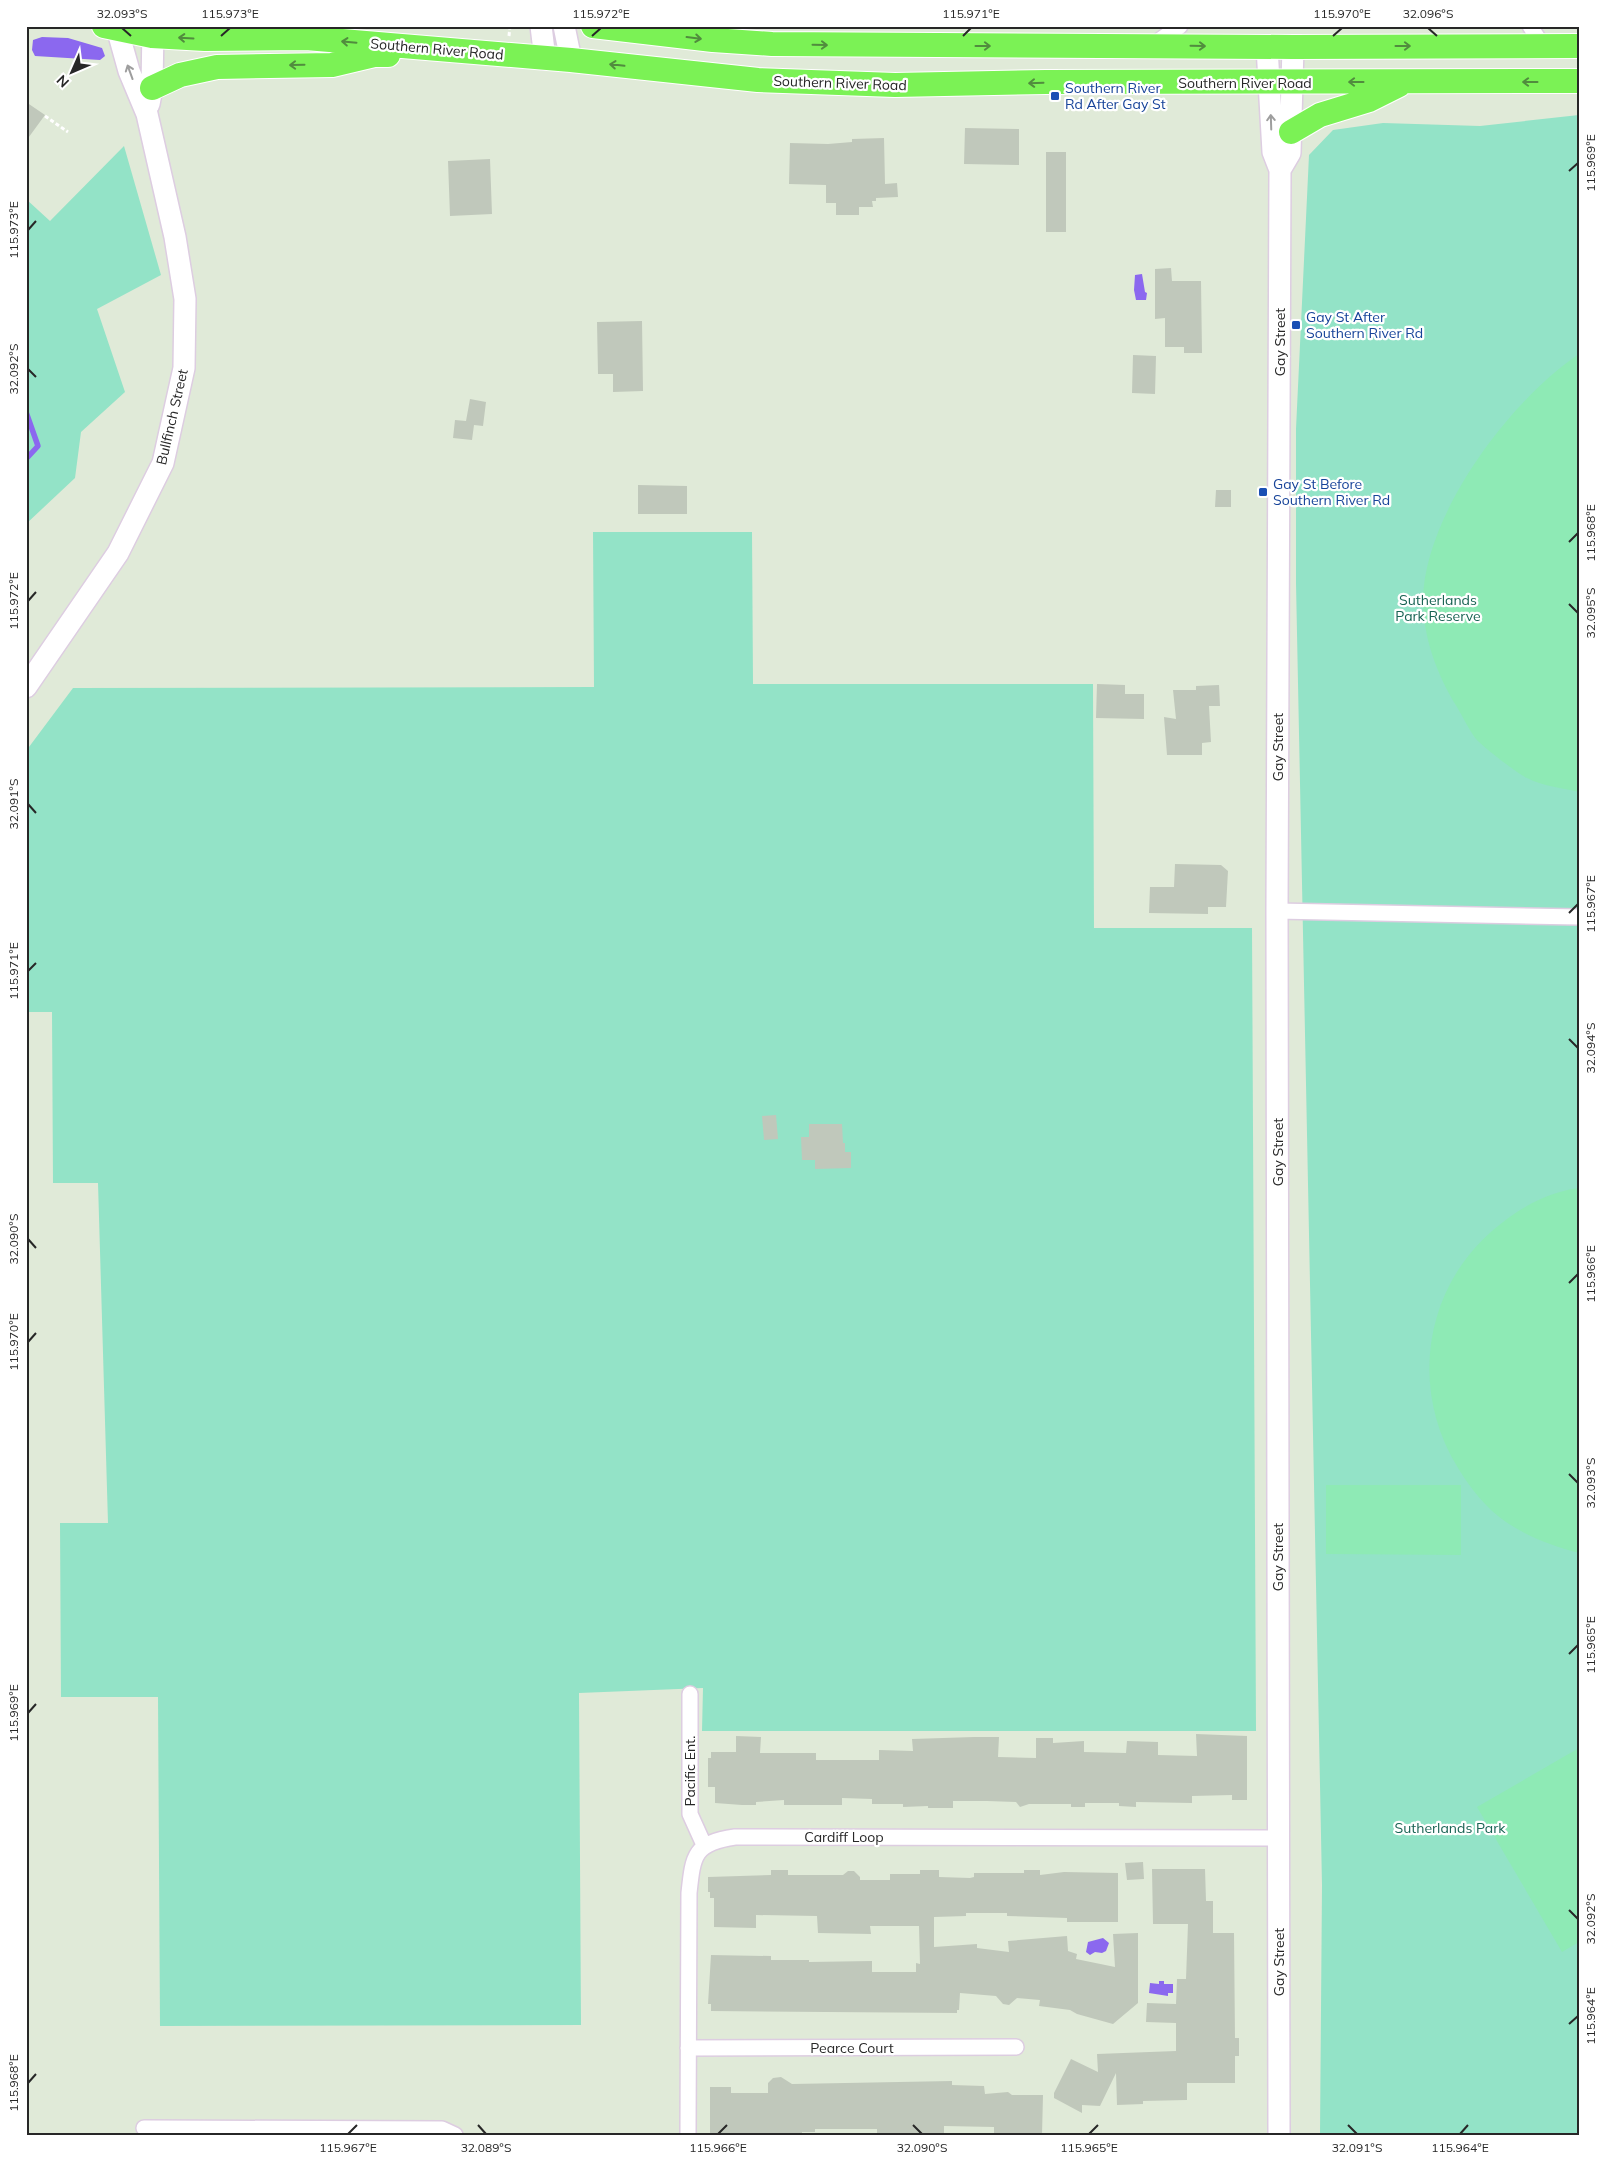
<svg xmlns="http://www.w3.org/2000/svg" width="1605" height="2161" viewBox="0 0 1605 2161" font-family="Mulish,sans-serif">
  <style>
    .green { fill: #93e3c7 }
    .pitch { fill: #8eeab5 }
    .water { fill: #8b68ef }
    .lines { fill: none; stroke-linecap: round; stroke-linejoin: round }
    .stream { stroke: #8b68ef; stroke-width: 5.5 }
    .building { fill: #c0c8bb }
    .street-casing { stroke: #ddcde1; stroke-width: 18 }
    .secondary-casing { stroke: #ddcde1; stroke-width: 24 }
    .primary-casing { stroke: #fff; stroke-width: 26 }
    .path { stroke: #fff; stroke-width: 3; stroke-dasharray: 4 2.5; stroke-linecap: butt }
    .street { stroke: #fff; stroke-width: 15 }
    .secondary { stroke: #fff; stroke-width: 21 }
    .primary { stroke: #7bf255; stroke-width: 24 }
    .oneway { stroke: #518c3e }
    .oneway2 { stroke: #9e9e9e }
    .ticks { fill: none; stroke: #272727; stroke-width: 2 }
    .transit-dot { fill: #1a4fb4; stroke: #fff; stroke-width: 2 }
    .labels { text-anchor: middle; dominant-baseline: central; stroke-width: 4.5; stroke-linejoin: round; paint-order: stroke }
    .street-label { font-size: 14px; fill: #272727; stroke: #fff }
    .transit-label { font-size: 14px; fill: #164399; stroke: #fff; text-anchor: start }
    .park-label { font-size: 14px; fill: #186353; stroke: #fff }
    .neatline { fill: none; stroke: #272727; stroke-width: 2 }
    .ticks-label { font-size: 12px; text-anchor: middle; fill: #272727 }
  </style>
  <rect width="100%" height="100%" fill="#e0ead8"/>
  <path class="green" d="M1579 115V2135H1320L1322 1885 1296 583V429L1309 155 1333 130 1383 123 1480 126Z
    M124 146 161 275 97 309 125 392 81 432 75 478 26 524V199L50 221Z
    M593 532H752L753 684H1093L1094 928H1252L1256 1731H702L703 1688 579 1693 581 2025 160 2026 158 1697H61L60 1523H108L98 1183H53L52 1012H26V751L73 688 594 687Z"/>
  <path class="pitch" d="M1579 354V792C1563 788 1542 786 1527 778 1518 774 1483 747 1476 739 1469 730 1463 717 1457 707 1437 675 1423 637 1423 600 1424 515 1510 400 1579 354Z
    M1579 1188V1553C1553 1546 1528 1537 1506 1522 1487 1509 1470 1488 1458 1468 1410 1391 1423 1291 1492 1231 1516 1210 1546 1192 1579 1188Z
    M1326 1485H1461V1555L1326 1554Z
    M1579 1748V1942L1562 1952 1477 1807Z"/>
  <path class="water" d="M42 37 68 38 102 48 105 56 100 60 35 56 32 50 33 40Z
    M1142 274 1145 292 1147 293 1146 300H1136L1134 290 1135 275Z
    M1103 1938 1109 1943 1106 1951 1102 1953 1095 1952 1090 1955 1086 1952 1088 1942Z
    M1159 1981H1164V1984H1173V1993H1168V1996L1149 1993 1150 1983 1159 1984Z"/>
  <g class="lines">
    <path class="stream" d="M26 412 38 446 26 459"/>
  </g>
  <path class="building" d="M26 102 45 115 26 141Z
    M965 128 1019 129V165L964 164Z
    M884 138 885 184 897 183 898 197 876 198V201H872L873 207H859V215H836V203H826V185L789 184 790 143 828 144 852 142V139Z
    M1046 152H1066V232H1046Z
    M490 159 492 214 450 216 448 161Z
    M1171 268 1172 281H1201L1202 353H1184V347H1165V318L1155 319V269Z
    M642 321 643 391 613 392V374H598L597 322Z
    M1133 355 1156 356 1155 394 1132 393Z
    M470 399 486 402 483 426 474 425 472 440 453 438 455 420 466 421Z
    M638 485 687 486V514H638Z
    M1216 490H1231V507H1215Z
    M1097 684 1125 685V694H1144V719L1096 718Z
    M1219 685 1220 706H1209L1211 742 1202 743V755H1167L1164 717 1176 719 1173 690H1196V686Z
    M1175 864 1221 865 1228 871 1226 907H1208V914L1149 913 1150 887H1174Z
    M776 1115 778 1139 764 1140 762 1116Z
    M809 1124H842L843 1143H845V1152H851V1168L815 1169V1160H802L801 1137H809Z
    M1196 1734 1247 1736V1800H1232V1795L1192 1796V1803L1136 1802V1807L1119 1806V1803H1085V1807H1071V1804H1029L1020 1807 1016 1802 987 1801H953V1808H928V1806L903 1807V1804H872V1799L842 1798V1805H784V1800L756 1802V1805H742L715 1803V1787H708V1758H711V1752H736V1736L761 1737 760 1753H816V1760H879V1750L913 1751 912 1739 974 1737H999L998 1757 1036 1758V1738H1053V1743L1084 1741V1752L1126 1753 1127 1741 1158 1742V1755L1197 1756Z
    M1143 1862 1144 1879 1127 1880 1125 1863Z
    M1152 1869H1205L1206 1901H1213V1933H1234L1235 2038H1239V2056H1235V2083H1187V2100L1143 2101V2104L1117 2105 1116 2073 1100 2106 1082 2105V2113L1054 2098V2093L1071 2059 1098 2072 1097 2054 1176 2051V2023L1146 2022 1147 2003 1176 2004 1177 1979H1186L1188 1924H1153Z
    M771 1870H788V1875H843L848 1871H854L860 1877V1880H890V1874H920V1870H939V1877L970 1878 974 1877V1873H1024V1870H1040V1875L1064 1872 1118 1873V1922H1067V1918L1007 1916V1913H966V1916L934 1917V1947L977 1944V1948L1009 1952 1008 1941 1067 1936 1068 1951 1077 1954 1076 1959 1115 1967 1113 1934 1138 1933V2003L1113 2024 1077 2014 1070 2010 1039 2006 1040 2000 1017 1998 1009 2005 1003 2004 996 1996 960 1993 959 2010H957V2013L711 2011V2004H708L711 1955 771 1956V1960H809V1962L872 1961V1972H916V1963L920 1964 919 1926H870L871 1934 818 1933 817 1916 756 1915V1928L714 1927V1898H710V1892H708V1877L771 1875Z
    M781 2077 792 2084 952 2081V2085L984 2086 985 2094 1008 2092 1012 2095H1043L1042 2135H994V2127L944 2126V2134H877V2129H815V2132H802V2135L710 2133V2087H731V2093H768V2083L773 2078Z"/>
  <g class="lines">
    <g class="street-casing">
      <path id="street" d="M1530 26 1543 46
        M1153 45 1180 26
        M1277 911 1579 917
        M690 1694V1814L704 1845
        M688 2048 1016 2047
        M144 2128 442 2129 455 2135
        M688 2135 689 1893C693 1855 694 1843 735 1837L1279 1838"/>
    </g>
    <g class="secondary-casing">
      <path id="secondary" d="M541 26 545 59
        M564 26 571 60
        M1267 47 1273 152 1280 170 1277 911 1279 2135
        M149 104 152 88 153 26
        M1280 170 1290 153 1293 47
        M26 687 118 553 163 463 184 368 185 299 175 237 147 114 129 71 117 28"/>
    </g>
    <g class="primary-casing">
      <path id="primary" d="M104 26 152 36 205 39 306 38 571 60 758 80 895 85 1046 82 1579 81
        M593 26 713 40 772 44 1293 47 1579 46
        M152 88 180 75 217 67 332 65 374 55H388
        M1291 132 1320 115 1369 100 1399 85"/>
    </g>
    <path class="path" d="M509 36 510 26
      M45 116 68 132"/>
    <use href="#street" class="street"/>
    <use href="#secondary" class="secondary"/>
    <use href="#primary" class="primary"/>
  </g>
  <defs><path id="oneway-shaft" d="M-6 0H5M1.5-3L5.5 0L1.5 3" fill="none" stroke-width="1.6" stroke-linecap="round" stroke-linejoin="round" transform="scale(1.25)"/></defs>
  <g class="oneway">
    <use href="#oneway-shaft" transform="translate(186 38) rotate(-177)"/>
    <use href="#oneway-shaft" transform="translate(694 38) rotate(7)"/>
    <use href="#oneway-shaft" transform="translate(349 42) rotate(-175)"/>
    <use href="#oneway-shaft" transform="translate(820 45) rotate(1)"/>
    <use href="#oneway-shaft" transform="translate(983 46)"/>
    <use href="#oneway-shaft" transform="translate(1198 46) rotate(1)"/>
    <use href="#oneway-shaft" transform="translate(1403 46)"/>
    <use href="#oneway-shaft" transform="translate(297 65) rotate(179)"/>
    <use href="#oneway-shaft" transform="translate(617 65) rotate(-174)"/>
    <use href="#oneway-shaft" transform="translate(1356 82) rotate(180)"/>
    <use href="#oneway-shaft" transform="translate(1530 82) rotate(180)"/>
    <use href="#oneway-shaft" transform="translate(1036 83) rotate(178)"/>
  </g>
  <g class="oneway2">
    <use href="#oneway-shaft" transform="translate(130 72) rotate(-110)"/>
    <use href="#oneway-shaft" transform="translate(1271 122) rotate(-92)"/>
  </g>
  <path class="ticks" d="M122 28 131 36M1428 28 1437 36M221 36 230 28M592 36 601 28M963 36 971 28M1333 36 1342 28M1569 171 1578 163M28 230 36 221M28 369 36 377M1569 542 1578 533M28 601 36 592M1569 604 1578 613M28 804 36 813M1569 913 1578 904M28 971 36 963M1569 1039 1578 1048M28 1239 36 1248M1569 1283 1578 1274M28 1342 36 1333M1569 1474 1578 1483M1569 1654 1578 1645M28 1713 36 1704M1569 1910 1578 1919M1569 2024 1578 2016M28 2083 36 2074M478 2125 486 2134M913 2125 922 2134M1348 2125 1357 2134M348 2134 357 2125M718 2134 727 2125M1089 2134 1098 2125M1460 2134 1468 2125"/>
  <g class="transit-dot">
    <rect x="1050" y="91" width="10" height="10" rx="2.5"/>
    <rect x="1291" y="320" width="10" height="10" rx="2.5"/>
    <rect x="1258" y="487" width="10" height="10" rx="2.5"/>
  </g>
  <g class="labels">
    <g class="street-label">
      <text transform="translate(437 49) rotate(5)">Southern River Road</text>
      <text transform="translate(840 83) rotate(2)">Southern River Road</text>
      <text x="1245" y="83">Southern River Road</text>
      <text transform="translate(1280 342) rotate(-90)">Gay Street</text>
      <text transform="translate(172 417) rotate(-77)">Bullfinch Street</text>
      <text transform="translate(1278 747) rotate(-90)">Gay Street</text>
      <text transform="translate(1278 1152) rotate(-90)">Gay Street</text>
      <text transform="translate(1278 1557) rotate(-90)">Gay Street</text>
      <text transform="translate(690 1771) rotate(-90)">Pacific Ent.</text>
      <text x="844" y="1837">Cardiff Loop</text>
      <text transform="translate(1279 1962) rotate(-90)">Gay Street</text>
      <text x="852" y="2048">Pearce Court</text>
    </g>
    <g class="transit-label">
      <text x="1065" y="88">Southern River<tspan x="1065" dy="16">Rd After Gay St</tspan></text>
      <text x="1306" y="317">Gay St After<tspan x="1306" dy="16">Southern River Rd</tspan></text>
      <text x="1273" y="484">Gay St Before<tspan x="1273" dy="16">Southern River Rd</tspan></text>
    </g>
    <g class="park-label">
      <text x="1438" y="600">Sutherlands<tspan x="1438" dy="16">Park Reserve</tspan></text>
      <text x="1450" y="1828">Sutherlands Park</text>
    </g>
  </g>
  <rect width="1605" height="2161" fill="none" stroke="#ffffff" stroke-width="55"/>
  <g transform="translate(72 72) rotate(225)" stroke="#ffffff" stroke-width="4" paint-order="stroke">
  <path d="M0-4L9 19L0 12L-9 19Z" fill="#272727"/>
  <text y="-8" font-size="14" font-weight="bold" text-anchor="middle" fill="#272727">N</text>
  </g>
  <rect x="28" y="28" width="1550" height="2106" class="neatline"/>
  <g class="ticks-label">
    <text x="122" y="18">32.093°S</text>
    <text x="230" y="18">115.973°E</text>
    <text x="601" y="18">115.972°E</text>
    <text x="971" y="18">115.971°E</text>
    <text x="1342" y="18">115.970°E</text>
    <text x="1428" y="18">32.096°S</text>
    <text transform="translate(1591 163) rotate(-90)" y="4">115.969°E</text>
    <text transform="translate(14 230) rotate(-90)" y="4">115.973°E</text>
    <text transform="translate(14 369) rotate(-90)" y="4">32.092°S</text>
    <text transform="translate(1591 533) rotate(-90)" y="4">115.968°E</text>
    <text transform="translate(14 601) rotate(-90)" y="4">115.972°E</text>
    <text transform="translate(1591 613) rotate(-90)" y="4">32.095°S</text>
    <text transform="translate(14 804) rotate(-90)" y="4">32.091°S</text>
    <text transform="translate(1591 904) rotate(-90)" y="4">115.967°E</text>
    <text transform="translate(14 971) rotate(-90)" y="4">115.971°E</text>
    <text transform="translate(1591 1048) rotate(-90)" y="4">32.094°S</text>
    <text transform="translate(14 1239) rotate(-90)" y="4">32.090°S</text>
    <text transform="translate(1591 1274) rotate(-90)" y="4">115.966°E</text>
    <text transform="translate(14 1342) rotate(-90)" y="4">115.970°E</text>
    <text transform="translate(1591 1483) rotate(-90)" y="4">32.093°S</text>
    <text transform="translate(1591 1645) rotate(-90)" y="4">115.965°E</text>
    <text transform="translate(14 1713) rotate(-90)" y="4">115.969°E</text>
    <text transform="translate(1591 1919) rotate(-90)" y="4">32.092°S</text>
    <text transform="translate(1591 2016) rotate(-90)" y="4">115.964°E</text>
    <text transform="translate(14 2083) rotate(-90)" y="4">115.968°E</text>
    <text x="348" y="2152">115.967°E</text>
    <text x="486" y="2152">32.089°S</text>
    <text x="718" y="2152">115.966°E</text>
    <text x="922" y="2152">32.090°S</text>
    <text x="1089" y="2152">115.965°E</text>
    <text x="1357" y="2152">32.091°S</text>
    <text x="1460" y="2152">115.964°E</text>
  </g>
</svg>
